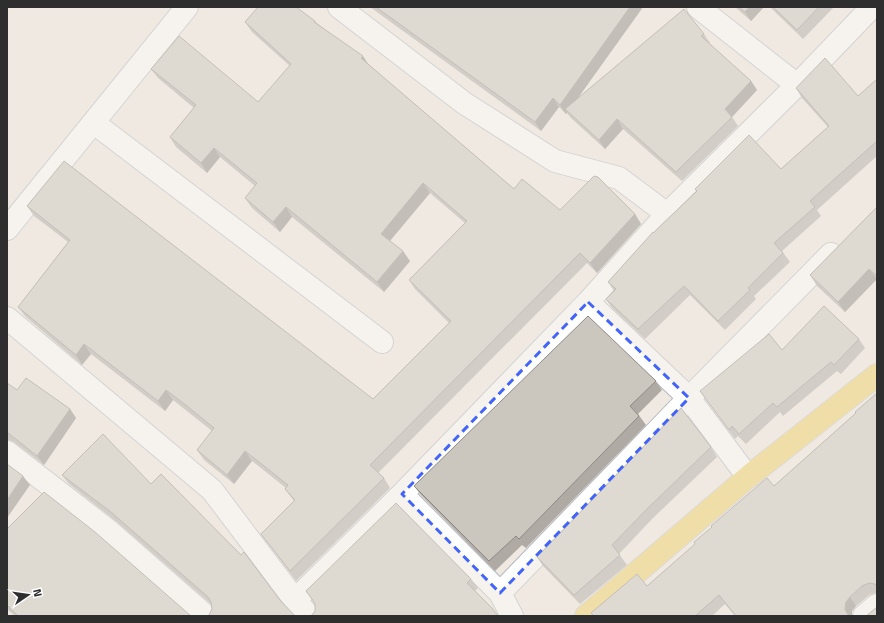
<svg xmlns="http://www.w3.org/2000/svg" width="884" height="623" viewBox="0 0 884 623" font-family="'Titillium Web',sans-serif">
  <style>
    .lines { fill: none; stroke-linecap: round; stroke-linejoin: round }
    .minor-casing { stroke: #b4b7c1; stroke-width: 24 }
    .major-casing { stroke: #c9c9c9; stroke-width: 24 }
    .minor { stroke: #fff; stroke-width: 22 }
    .major { stroke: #f2d163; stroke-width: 22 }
    .wall { fill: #afaba4 }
    .shaded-wall { fill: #8e8b86 }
    .building { fill: #cbc7bf; stroke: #8e8b86 }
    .marked { fill: none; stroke: #4264fb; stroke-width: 3; stroke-dasharray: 8 5; stroke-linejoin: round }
  </style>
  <rect width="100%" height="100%" fill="#efe9e1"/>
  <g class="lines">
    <g class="minor-casing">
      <path id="minor" d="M339 7 464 103 555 161 619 178 667 214
        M698 7 797 85
        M94 123 382 342
        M7 229 187 7
        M588 302 689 398 748 477
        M7 318 212 490 295 600 309 616
        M7 452 109 531 206 616
        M402 494 500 593 512 616
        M500 593 689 398 831 254
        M295 600 402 494 588 302 667 214 797 85 872 7
        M864 616 877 605"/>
    </g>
    <g class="major-casing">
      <path id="major" d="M586 616 748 477 877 375"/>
    </g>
    <use href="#minor" class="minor"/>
    <use href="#major" class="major"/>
  </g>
  <path class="wall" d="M370 7H643L578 97 704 34 710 43 709 44 751 81 757 90 732 117 738 126 682 181 623 129 605 149 571 118 567 113 566 114 559 107 541 131Z
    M735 7H764L751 21Z
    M770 7H834L803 39Z
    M315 21 317 23 369 65 514 189 560 210 635 214 641 224 597 273 587 263 378 473 384 478 390 488 296 581 261 534 294 501 285 489 286 488 252 461 234 484 204 460 197 450 212 431 173 400 165 411 91 354 82 365 25 316 18 307 68 242 34 216 27 206 373 399 449 323 415 289 409 280 465 223 430 193 390 241 410 261 384 292 292 217 280 232 252 208 245 198 255 186 220 157 207 173 176 147 170 137 194 108 158 78 151 69 258 102 290 66 252 32 245 22Z
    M877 79V156L817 210 821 216 782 251 790 262 754 296 756 299 725 330 690 295 645 339 612 308 606 299 614 291 608 282 653 233 696 191 695 189 781 169 828 127 802 98 796 88 858 96Z
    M877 207V280V279L845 312 817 286 810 275Z
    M859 339 865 348 841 374 837 371 783 416 780 412 746 444 738 436 735 439 700 391Z
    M656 381 662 390 638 414 646 425 526 548 522 545 495 571 421 495 414 486Z
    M7 383 17 390 70 409 76 418 44 465 14 442 8 440H7Z
    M877 393V593H875L869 595 856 606 852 611V616H735L725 604 712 616H593L591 613 647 586 774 486 856 413Z
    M711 447 717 457 653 518 619 554 627 565 580 604 543 566 537 557Z
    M62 475 151 484 279 599 293 615H209L212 609 211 604 117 522 69 484Z
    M7 529 191 616H15L7 609Z
    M471 579 478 588 475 591 315 611V604L306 591Z"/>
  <path class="shaded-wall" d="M630 7H643L568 112 565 109 567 113 566 114 560 105Z
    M749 7H764L751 21 745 12Z
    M363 56 369 65 367 68 361 58Z
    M751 81 757 90 732 117 725 109Z
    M553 98 559 107 541 131 535 122Z
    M617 119 623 129 605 149 599 140Z
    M214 148 220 157 207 173 201 163Z
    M423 183 430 193 388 243 381 234Z
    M286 207 292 217 280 232 273 222Z
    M635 214 641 224 597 273 590 263Z
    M403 251 410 261 384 292 377 282Z
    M869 269 877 279 845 312 838 302Z
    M84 344 91 354 82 365 76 355Z
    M166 390 173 400 165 411 158 401Z
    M70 409 76 418 44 465 37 456Z
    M245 451 252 461 234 484 227 475Z
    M23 476 30 485 7 518V500Z
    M850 597 856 606 852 611V616H849L845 609 846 602Z"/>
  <path class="building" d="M258 7H296L315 21 314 22 363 56 361 58 514 189 522 179 560 210 594 176 598 177 635 214 590 263 580 253 370 465 384 478 290 571 261 534 295 500 285 489 288 485 245 451 227 475 197 450 214 428 187 406 166 390 158 401 84 344 76 355 18 307 70 240 27 206 64 161 373 399 451 321 409 280 467 221 423 183 381 234 403 251 377 282 286 207 273 222 245 198 257 183 214 148 201 163 170 137 196 105 151 69 179 36 257 101 258 102 291 64 245 22Z
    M376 7H630L560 105 553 98 535 122Z
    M739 7H749L745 12Z
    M773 7H819L797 30Z
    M684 9 704 34 701 36 751 81 725 109 732 117 676 172 617 119 599 140 565 109Z
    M825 58 858 96 877 79V141L810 201 815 207 774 243 783 253 748 288 750 290 718 321 684 286 638 329 606 299 616 289 608 282 653 232V233L697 191 695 189 749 135 781 169 829 126 796 88Z
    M877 207V276L869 269 838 302 810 275Z
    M824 306 859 339 834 365 831 362 777 407 773 403 739 434 732 426 729 430 700 391 769 334 782 350Z
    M588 316 656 381 630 406 639 416 519 539 516 536 489 561 414 486Z
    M26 378 70 409 37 456 7 432V383L17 390Z
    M877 393V586L875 584 869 583 862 586 850 597 846 602 845 609 848 615 850 616H736L719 595 695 616H594L591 613 637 574 647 586 695 544 694 542 712 527 711 526 767 478 774 486 856 413 855 412Z
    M681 408 711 447 647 509 612 545 620 555 574 595 537 557Z
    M103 434 151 484 161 474 241 555 244 552 279 599 295 616H208L209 615 212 609 211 602 208 597 111 512 62 475Z
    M7 464 23 476 7 500Z
    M44 492 95 532 191 616H18L7 605V529Z
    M396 503 471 579 467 583 492 608 498 616H311L315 611V604L312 599 306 591Z
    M877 607V616H866Z"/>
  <path d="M0 0H884V623H0ZM588 302 689 398 500 593 402 494Z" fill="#efe9e1" fill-opacity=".55" fill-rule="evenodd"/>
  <path class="marked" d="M588 302 689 398 500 593 402 494Z"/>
  <rect width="884" height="623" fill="none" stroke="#2e2e2e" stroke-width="16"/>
  <g transform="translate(28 595) rotate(77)" stroke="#ffffff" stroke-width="3" paint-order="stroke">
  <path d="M0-3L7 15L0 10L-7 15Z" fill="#2e2e2e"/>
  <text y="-6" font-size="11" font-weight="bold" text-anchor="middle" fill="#2e2e2e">N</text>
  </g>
</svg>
